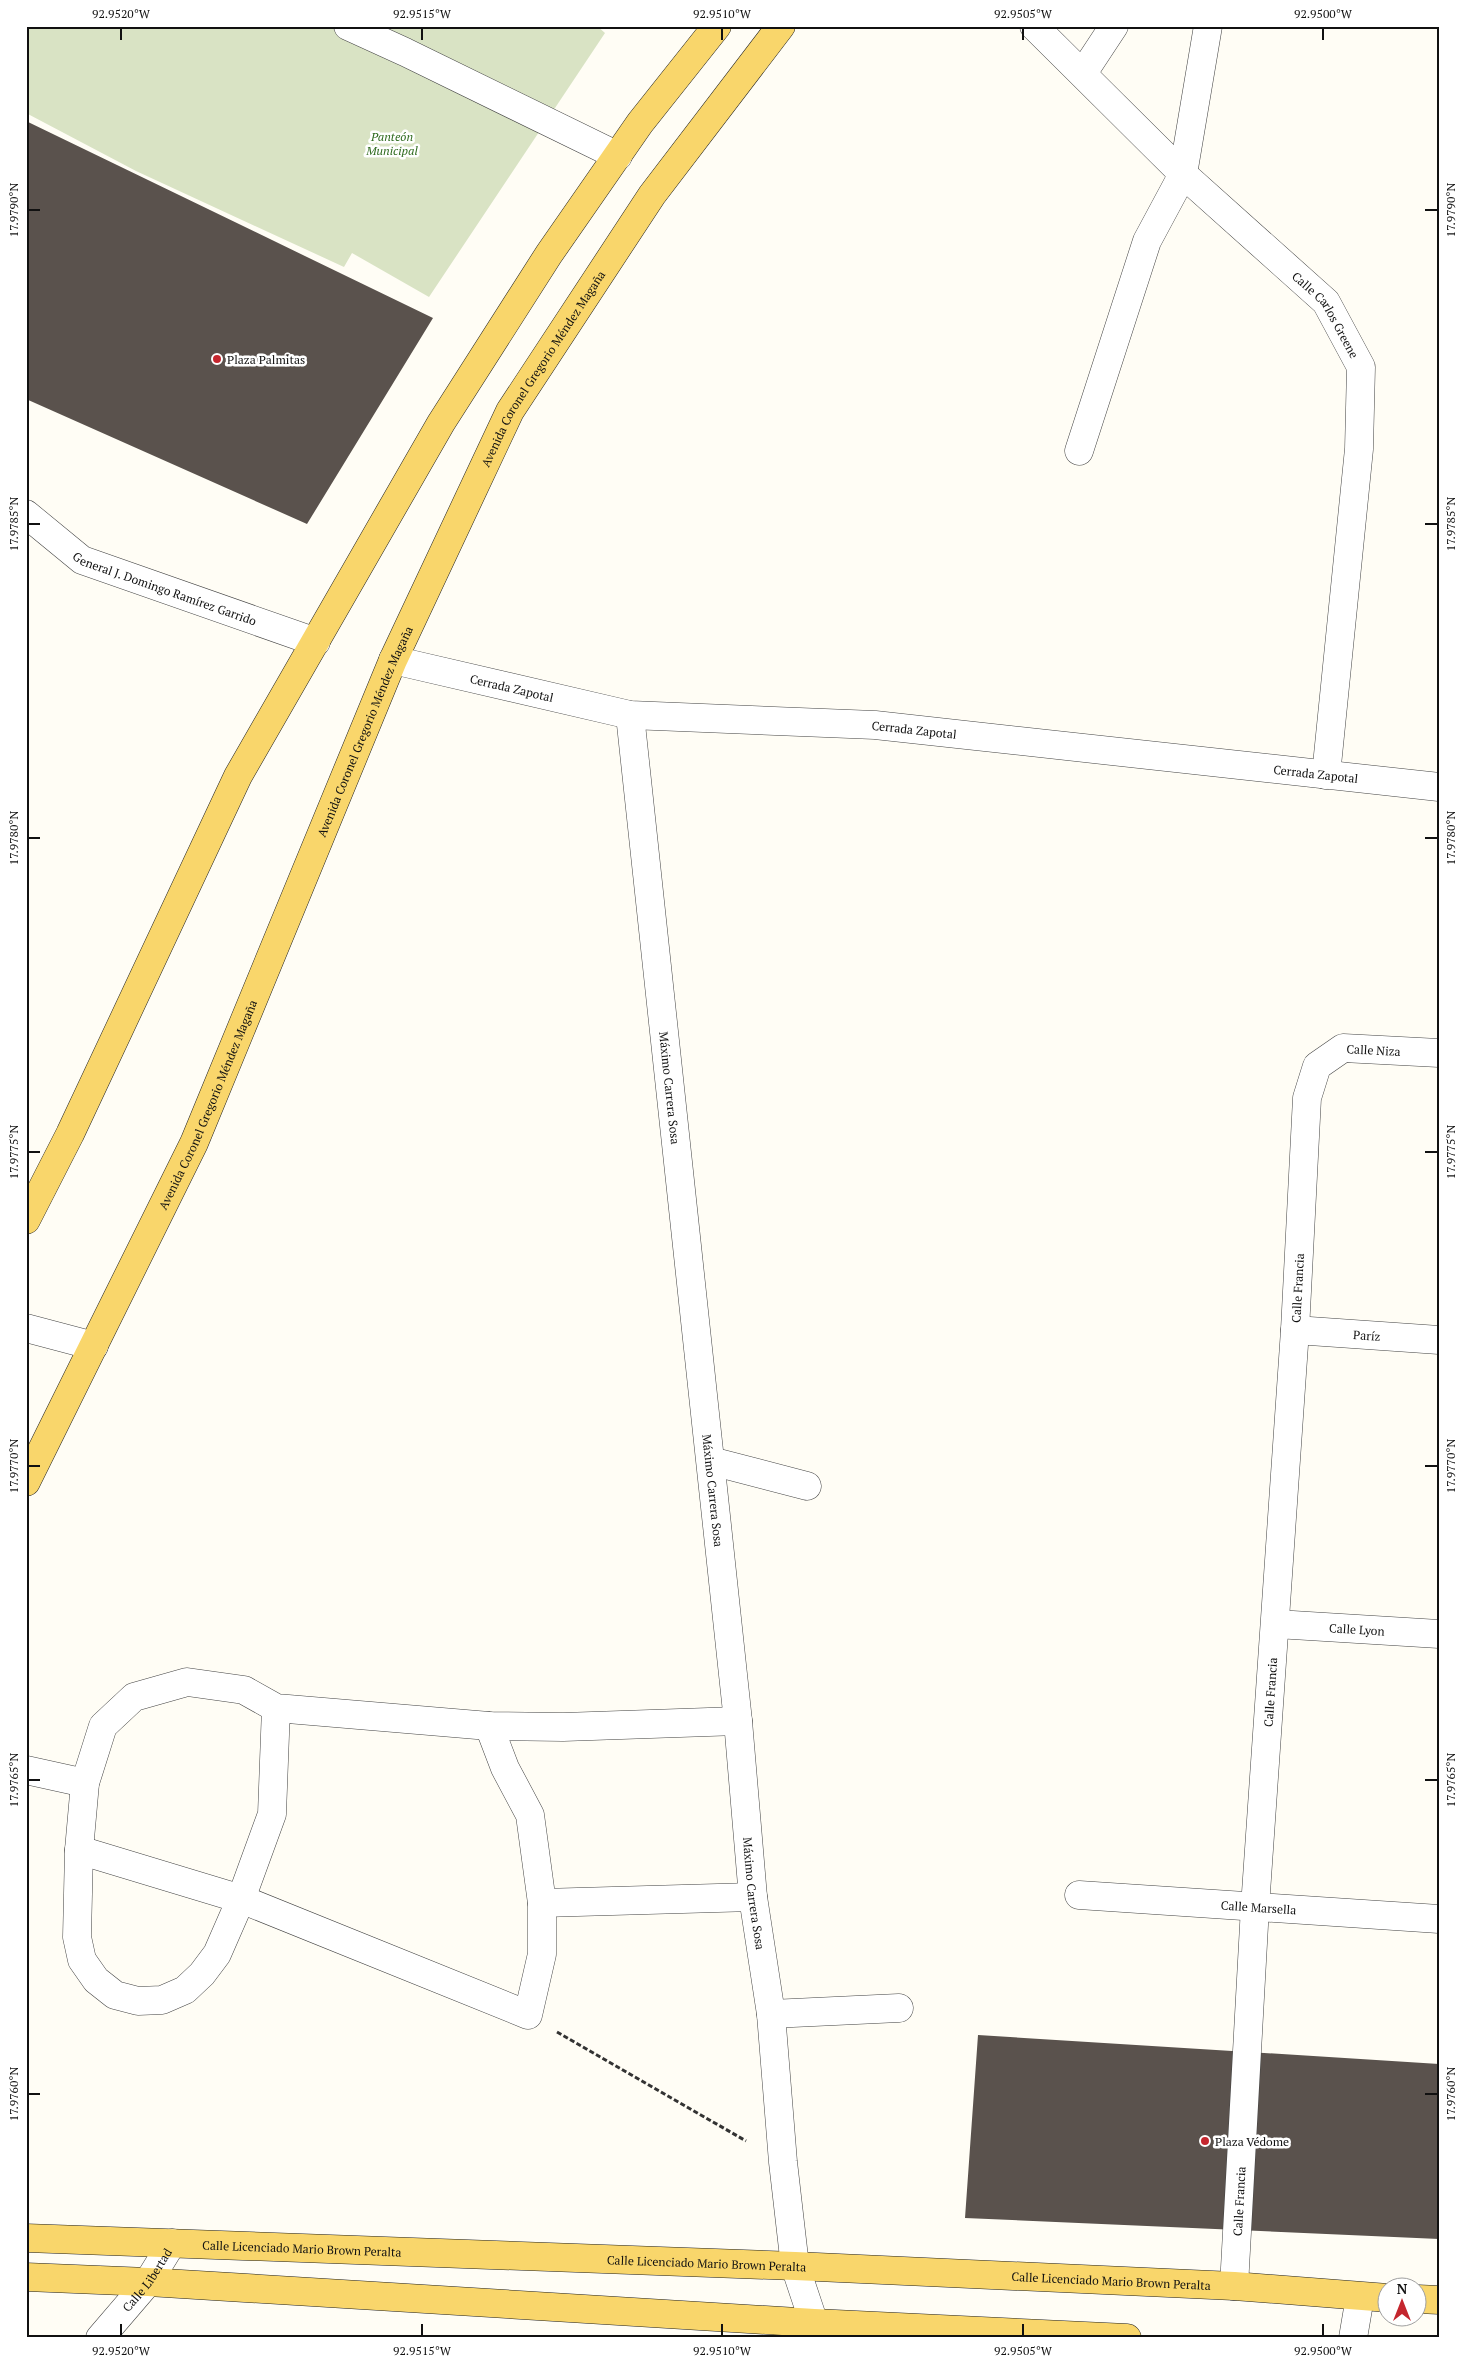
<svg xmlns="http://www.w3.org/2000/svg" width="1465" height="2364" viewBox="0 0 1465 2364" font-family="'PT Serif',serif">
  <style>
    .cemetery { fill: #d9e3c4 }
    .building { fill: #5a524d }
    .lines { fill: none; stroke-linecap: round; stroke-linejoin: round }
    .minor-casing { stroke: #444; stroke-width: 29 }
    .major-casing { stroke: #222; stroke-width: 29 }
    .path { stroke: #333; stroke-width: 3; stroke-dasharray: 5 2.5; stroke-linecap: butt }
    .minor { stroke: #fff; stroke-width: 28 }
    .major { stroke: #f9d66b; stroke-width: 28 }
    .ticks { fill: none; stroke: #111; stroke-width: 2 }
    .poi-dot { fill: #c4262e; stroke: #fff; stroke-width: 2 }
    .labels { text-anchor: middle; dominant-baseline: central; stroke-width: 5; stroke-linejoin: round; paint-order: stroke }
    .park-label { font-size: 12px; font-style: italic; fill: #2f6b1f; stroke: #fff }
    .street-label { font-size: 12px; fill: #111; stroke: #fff }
    .poi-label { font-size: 12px; fill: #111; stroke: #fff; text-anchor: start }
    .neatline { fill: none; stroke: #111; stroke-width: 2 }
    .ticks-label { font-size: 12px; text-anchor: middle; fill: #111 }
  </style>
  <rect width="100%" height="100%" fill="#fffdf5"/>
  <path class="cemetery" d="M26 26H597L605 33 429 297 352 253 344 267 136 171 26 113Z"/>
  <path class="building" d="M26 121 433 318 307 524 26 399Z
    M978 2035 1439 2064V2239L965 2218Z"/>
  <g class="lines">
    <g class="minor-casing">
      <g id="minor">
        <path d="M348 26 405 52 618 156"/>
        <path id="s1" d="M1034 26 1183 174 1326 302 1361 367 1359 449 1326 775"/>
        <path d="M1083 73 1114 26"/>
        <path d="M1079 451 1147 241 1183 174 1208 26"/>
        <path id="s2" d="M26 514 82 560 316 642"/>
        <path id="s3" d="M393 660 630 715 875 725 1439 787"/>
        <path id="s4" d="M630 715 738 1721 753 1897 771 2014 783 2162 795 2266 814 2323 813 2338"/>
        <path d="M26 1328 94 1346"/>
        <path id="s5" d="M1295 1330 1439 1340"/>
        <path d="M711 1461 807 1486"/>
        <path id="s6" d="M1276 1624 1439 1634"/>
        <path d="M276 1708 272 1814 241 1899 217 1954 202 1974 185 1990 162 2000 138 2001 115 1995 96 1980 82 1960 77 1937 79 1850 85 1783 103 1726 134 1697 187 1682 244 1690 276 1708 489 1726 563 1727 738 1721"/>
        <path d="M26 1770 85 1783"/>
        <path d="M79 1850 241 1899 528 2015 542 1954V1903L530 1815 505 1768 489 1726"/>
        <path id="s7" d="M1079 1895 1439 1919"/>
        <path d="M542 1903 753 1897"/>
        <path d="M771 2014 899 2008"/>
        <path id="s8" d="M1234 2286 1255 1907 1295 1330 1307 1098 1317 1066 1343 1048 1439 1053"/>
        <path id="s9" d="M100 2338 148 2282 172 2243"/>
        <path d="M1353 2338 1360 2297"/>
      </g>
    </g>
    <g class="major-casing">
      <g id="major">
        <path d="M26 1220 70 1134 238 776 441 423 549 254 640 123 717 26"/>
        <path id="s10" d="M26 1482 194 1143 393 660 510 411 652 195 781 26"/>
        <path id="s11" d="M26 2238 795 2266 1234 2286 1388 2298"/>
        <path d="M26 2277 148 2282 814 2323 1127 2338"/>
        <path d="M1418 2299 1439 2300"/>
      </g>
    </g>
    <path class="path" d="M557 2032 746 2141"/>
    <use href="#minor" class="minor"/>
    <use href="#major" class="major"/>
  </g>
  <path class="ticks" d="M121 28V40M422 28V40M722 28V40M1023 28V40M1323 28V40M28 210H40M1425 210H1438M28 524H40M1425 524H1438M28 838H40M1425 838H1438M28 1152H40M1425 1152H1438M28 1466H40M1425 1466H1438M28 1780H40M1425 1780H1438M28 2094H40M1425 2094H1438M121 2324V2336M422 2324V2336M722 2324V2336M1023 2324V2336M1323 2324V2336"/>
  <g class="poi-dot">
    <circle cx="217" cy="359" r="5"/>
    <circle cx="1205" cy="2141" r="5"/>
  </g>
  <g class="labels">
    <g class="park-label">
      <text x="392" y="136">Panteón<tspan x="392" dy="14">Municipal</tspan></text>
    </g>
    <g class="street-label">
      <text stroke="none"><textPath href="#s1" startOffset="412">Calle Carlos Greene</textPath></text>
      <text stroke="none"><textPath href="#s10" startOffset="1229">Avenida Coronel Gregorio Méndez Magaña</textPath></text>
      <text stroke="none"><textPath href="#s2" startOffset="160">General J. Domingo Ramírez Garrido</textPath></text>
      <text stroke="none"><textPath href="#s3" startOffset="122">Cerrada Zapotal</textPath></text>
      <text stroke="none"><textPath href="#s3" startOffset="528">Cerrada Zapotal</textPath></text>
      <text stroke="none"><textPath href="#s10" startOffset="824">Avenida Coronel Gregorio Méndez Magaña</textPath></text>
      <text stroke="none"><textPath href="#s3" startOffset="932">Cerrada Zapotal</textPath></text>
      <text stroke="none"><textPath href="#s8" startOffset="1286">Calle Niza</textPath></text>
      <text stroke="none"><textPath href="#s4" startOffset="375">Máximo Carrera Sosa</textPath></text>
      <text stroke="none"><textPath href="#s10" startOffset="419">Avenida Coronel Gregorio Méndez Magaña</textPath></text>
      <text stroke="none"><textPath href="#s8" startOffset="1000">Calle Francia</textPath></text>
      <text stroke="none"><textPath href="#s5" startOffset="72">Paríz</textPath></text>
      <text stroke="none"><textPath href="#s4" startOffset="780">Máximo Carrera Sosa</textPath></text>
      <text stroke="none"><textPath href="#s6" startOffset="81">Calle Lyon</textPath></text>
      <text stroke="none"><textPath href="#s8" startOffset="595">Calle Francia</textPath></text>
      <text stroke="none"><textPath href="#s4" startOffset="1185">Máximo Carrera Sosa</textPath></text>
      <text stroke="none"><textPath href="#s7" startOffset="180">Calle Marsella</textPath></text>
      <text stroke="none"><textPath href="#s8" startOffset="85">Calle Francia</textPath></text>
      <text stroke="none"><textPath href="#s11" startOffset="276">Calle Licenciado Mario Brown Peralta</textPath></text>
      <text stroke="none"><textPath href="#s11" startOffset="681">Calle Licenciado Mario Brown Peralta</textPath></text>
      <text stroke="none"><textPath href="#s9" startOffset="75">Calle Libertad</textPath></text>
      <text stroke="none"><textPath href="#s11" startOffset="1086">Calle Licenciado Mario Brown Peralta</textPath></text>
    </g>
    <g class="poi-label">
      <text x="227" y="359">Plaza Palmitas</text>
      <text x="1215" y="2141">Plaza Védome</text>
    </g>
  </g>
  <rect width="1465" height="2364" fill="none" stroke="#ffffff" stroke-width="55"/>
  <g transform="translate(1402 2302)"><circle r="24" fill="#ffffff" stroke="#a0a0a0"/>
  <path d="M0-4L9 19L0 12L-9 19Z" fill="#c4262e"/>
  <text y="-8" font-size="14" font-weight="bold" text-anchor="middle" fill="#111111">N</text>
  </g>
  <rect x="28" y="28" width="1410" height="2308" class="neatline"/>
  <g class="ticks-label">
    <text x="121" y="18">92.9520°W</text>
    <text x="422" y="18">92.9515°W</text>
    <text x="722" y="18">92.9510°W</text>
    <text x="1023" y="18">92.9505°W</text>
    <text x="1323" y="18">92.9500°W</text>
    <text transform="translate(14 210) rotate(-90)" y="4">17.9790°N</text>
    <text transform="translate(1451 210) rotate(-90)" y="4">17.9790°N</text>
    <text transform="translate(14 524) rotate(-90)" y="4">17.9785°N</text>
    <text transform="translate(1451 524) rotate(-90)" y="4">17.9785°N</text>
    <text transform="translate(14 838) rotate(-90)" y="4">17.9780°N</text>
    <text transform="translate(1451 838) rotate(-90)" y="4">17.9780°N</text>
    <text transform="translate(14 1152) rotate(-90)" y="4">17.9775°N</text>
    <text transform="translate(1451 1152) rotate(-90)" y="4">17.9775°N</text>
    <text transform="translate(14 1466) rotate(-90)" y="4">17.9770°N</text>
    <text transform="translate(1451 1466) rotate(-90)" y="4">17.9770°N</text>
    <text transform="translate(14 1780) rotate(-90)" y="4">17.9765°N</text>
    <text transform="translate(1451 1780) rotate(-90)" y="4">17.9765°N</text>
    <text transform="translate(14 2094) rotate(-90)" y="4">17.9760°N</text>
    <text transform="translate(1451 2094) rotate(-90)" y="4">17.9760°N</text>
    <text x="121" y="2355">92.9520°W</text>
    <text x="422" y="2355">92.9515°W</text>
    <text x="722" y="2355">92.9510°W</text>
    <text x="1023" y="2355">92.9505°W</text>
    <text x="1323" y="2355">92.9500°W</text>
  </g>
</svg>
